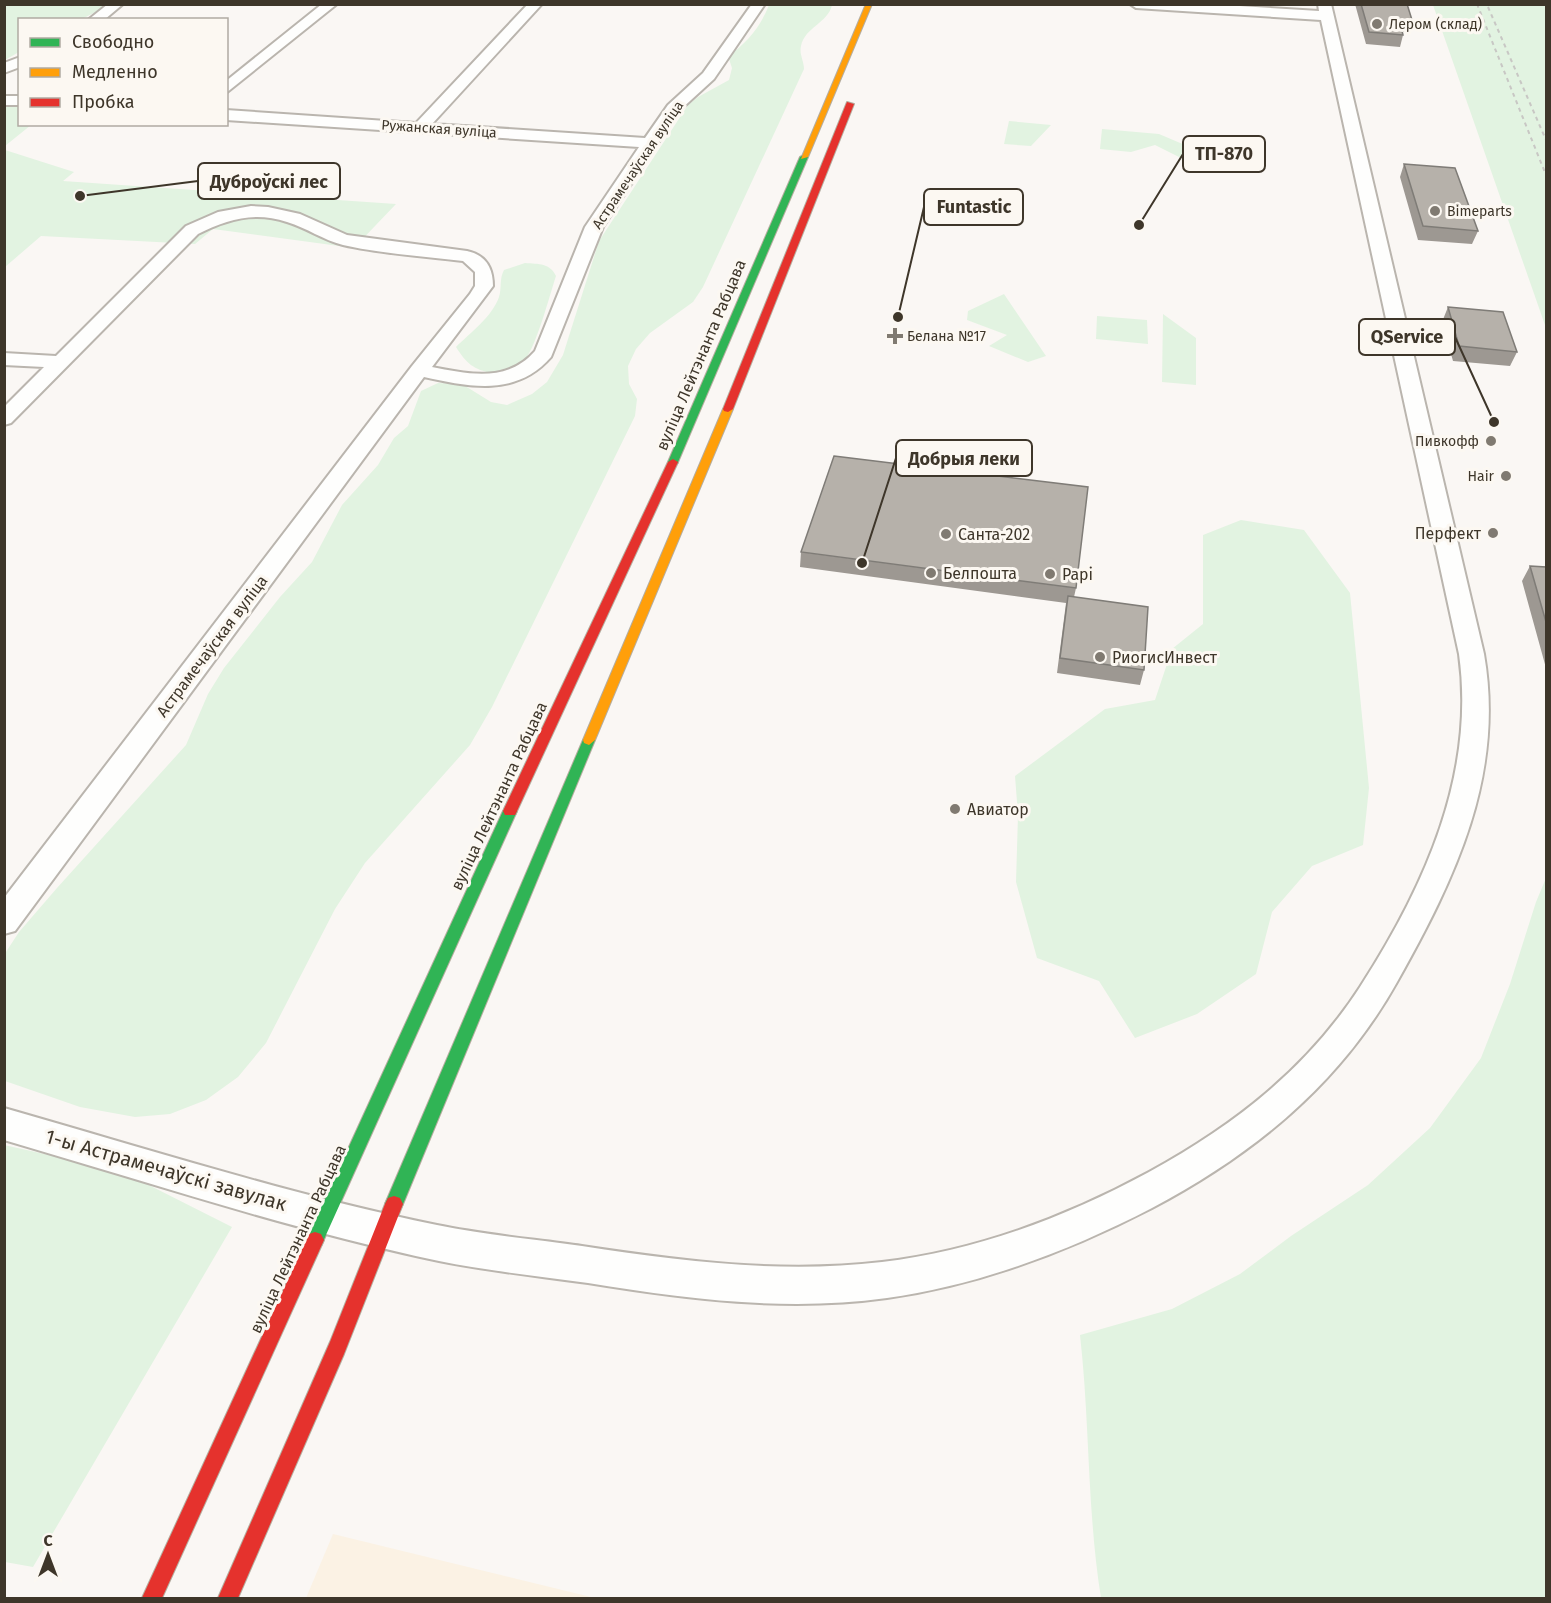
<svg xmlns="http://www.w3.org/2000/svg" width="1551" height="1603" viewBox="0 0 1551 1603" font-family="'Fira Sans',sans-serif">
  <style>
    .built { fill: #fbf2e4 }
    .green { fill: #e2f3e1 }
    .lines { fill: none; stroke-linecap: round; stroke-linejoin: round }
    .street-casing { stroke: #bab5ae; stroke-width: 4 }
    .fast-casing { stroke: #b5ad9f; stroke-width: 2 }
    .slow-casing { stroke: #b5ad9f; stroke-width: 2 }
    .jam-casing { stroke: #b5ad9f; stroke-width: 2 }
    .street { fill: #fefefd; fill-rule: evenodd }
    .fast { fill: #30b455; fill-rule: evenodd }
    .slow { fill: #ff9f0a; fill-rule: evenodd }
    .jam { fill: #e5322d; fill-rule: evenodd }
    .rail { stroke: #c8c7c4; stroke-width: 2; stroke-dasharray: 4 4; stroke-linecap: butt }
    .wall { fill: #9d9892 }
    .building { fill: #b6b1aa; stroke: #7f7c77; stroke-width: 1.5 }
    .poi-dot { fill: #807a71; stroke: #fcf8f2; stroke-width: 2 }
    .labels { text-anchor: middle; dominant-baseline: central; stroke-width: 6; stroke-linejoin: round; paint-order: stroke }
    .far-poi-label { font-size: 14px; fill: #3e362a; stroke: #fcf8f2; text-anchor: start }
    .far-street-label { font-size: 14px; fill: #3e362a; stroke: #fcf8f2 }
    .street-label { font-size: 16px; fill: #3e362a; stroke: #fcf8f2 }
    .poi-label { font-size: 16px; fill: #3e362a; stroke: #fcf8f2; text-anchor: start }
    .near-street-label { font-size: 20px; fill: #3e362a; stroke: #fcf8f2 }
    .leader { fill: none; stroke: #3e362a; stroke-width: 2 }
    .callout-dot { fill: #3e362a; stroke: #fcf8f2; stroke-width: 2 }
    .callout { fill: #fcf8f2; stroke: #3e362a; stroke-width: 2 }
    .callout-label { font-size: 18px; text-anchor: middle; font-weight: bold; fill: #3e362a }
  </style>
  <rect width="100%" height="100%" fill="#faf7f4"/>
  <path class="built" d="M333 1534 595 1598H306Z"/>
  <path class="green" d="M5 5H109L82 19 20 20 19 52 5 60Z
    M769 5H832C828 23 805 27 801 46 799 54 804 61 804 69L703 287 693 302 650 333 636 349 628 366 629 384 637 399 635 416 492 707 470 745 365 863 335 909 266 1043 238 1077 206 1100 170 1114 135 1117 80 1107 5 1081 4 955 19 932 57 888 186 745 208 694 224 668 280 597 312 562 342 505 378 465 394 438 408 426 421 391 438 383 462 384 491 402 507 405 532 394 547 382 563 355 599 241 688 105 698 97 729 80 732 68 728 56C747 43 761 26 769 5Z
    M1433 5H1546V328Z
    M5 104 19 106 20 124 31 125 5 146Z
    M1009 121 1051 125 1031 146 1004 144Z
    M1102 129 1159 134 1192 148 1193 164 1155 145 1131 152 1100 149Z
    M5 150 74 172 63 181 396 204 354 248 213 229 195 244 41 236 5 267Z
    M525 263C539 264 550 263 556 276 549 297 536 349 522 364 516 370 500 375 492 373 474 370 466 363 456 347 470 333 492 317 499 297 502 288 499 279 504 270Z
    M1004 294 1046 356 1028 362 989 346 1007 335 967 320 968 311Z
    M1163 314 1196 338V385L1162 382Z
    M1097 316 1147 320 1148 344 1096 339Z
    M1241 520 1304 530 1350 593 1369 788 1363 845 1312 866 1272 912 1256 974 1197 1014 1135 1038 1099 981 1037 958 1016 882 1018 815 1015 776 1105 709 1155 700 1172 649 1203 624V535Z
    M1546 878V1598H1101C1087 1511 1090 1423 1080 1335L1172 1309 1240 1274 1291 1236 1368 1185 1430 1128 1481 1058 1510 984 1536 902Z
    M4 1145 121 1171 232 1227 33 1567 5 1562Z"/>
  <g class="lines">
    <g class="street-casing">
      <path id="street" d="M108 4H123L104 20H88Z
        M322 4H337L226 93V81Z
        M528 4H542L432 124 645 138 668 105 703 73 752 4H765L714 79 679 111 603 227 551 357C516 397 470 387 424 377L15 931 4 934V898L412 366 470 294 475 286V272L463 261C423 256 382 254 343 245 323 240 307 228 287 222 255 211 227 219 198 234L11 423 4 425V407L44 367 4 365V353L56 356 186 226 218 212 251 206 268 207 300 214 347 235 467 251C486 255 493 268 493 286L432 367C469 374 507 383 535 351L585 227 639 147 226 120V110L416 123Z
        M1130 4H1207L1319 11 1318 4H1331L1484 654C1505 775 1455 879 1397 982 1340 1084 1254 1154 1152 1208 1069 1251 980 1285 887 1298 787 1312 686 1299 588 1283 538 1276 488 1271 439 1261 292 1230 148 1182 4 1140V1108C148 1149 291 1195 437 1225 485 1235 533 1239 582 1246 681 1261 781 1274 882 1262 976 1251 1066 1217 1149 1172 1233 1126 1307 1069 1360 987 1424 888 1476 774 1459 654L1321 20 1136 8Z
        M20 57V67L4 73V63Z
        M4 96H20V105H4Z"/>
    </g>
    <g class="fast-casing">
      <path id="fast" d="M804 155 808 157 678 462 677 464H669L668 462 800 157Z
        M589 735 595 740 403 1204 400 1210 394 1212 388 1210 385 1204 583 740Z
        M510 806 517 811 321 1246 315 1248 309 1246 306 1240 309 1234 503 811Z"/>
    </g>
    <g class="slow-casing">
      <path id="slow" d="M866 4H872L808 157 801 159Z
        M728 406 733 409 595 740 589 745 584 743 583 740 723 409Z"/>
    </g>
    <g class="jam-casing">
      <path id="jam" d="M847 102 854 104 733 409 728 412 724 411 723 409Z
        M673 459 678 462 517 811 515 815H505L503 811 668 462Z
        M394 1196 400 1198 403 1204 344 1354 238 1598H218L330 1342 385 1204 388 1198Z
        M315 1232 321 1234 324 1240 162 1598H142L309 1234Z"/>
    </g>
    <use href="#street" class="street"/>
    <use href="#fast" class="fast"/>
    <use href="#slow" class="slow"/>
    <use href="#jam" class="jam"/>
    <path class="rail" d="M1477 4 1546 175
      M1488 7 1546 140"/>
  </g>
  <path class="wall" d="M1355 4H1407L1412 20 1408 32H1403V35L1400 47 1366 44Z
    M1404 164 1478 231 1472 244 1418 240 1400 177Z
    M1448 307 1517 352 1510 366 1453 361 1442 322Z
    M801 552 1076 588 1074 597 1144 670 1140 685 1057 673 1066 603 800 567Z
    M1530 566 1546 567V668L1522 581Z"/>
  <path class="building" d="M1361 4H1407L1412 20 1399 19 1403 35 1369 32Z
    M1404 164 1455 168 1478 231 1423 226Z
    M1448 307 1503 312 1517 352 1459 346Z
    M834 456 1088 487 1076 588 801 552Z
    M1530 566 1546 567V622Z
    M1068 596 1148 607 1144 670 1060 658Z"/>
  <g class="poi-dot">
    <circle cx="1377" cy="24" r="6"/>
    <circle cx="1435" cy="211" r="6"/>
    <path d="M892 327h6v6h6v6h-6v6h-6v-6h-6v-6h6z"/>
    <circle cx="1491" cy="441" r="6"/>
    <circle cx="1506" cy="476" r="6"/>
    <circle cx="1493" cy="533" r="6"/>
    <circle cx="946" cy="534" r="6"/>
    <circle cx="931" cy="573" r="6"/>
    <circle cx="1050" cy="574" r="6"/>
    <circle cx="1100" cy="657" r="6"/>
    <circle cx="955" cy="809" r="6"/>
  </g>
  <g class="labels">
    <g class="far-poi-label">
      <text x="1389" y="24">Лером (склад)</text>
      <text x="1447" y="211">Bimeparts</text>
      <text x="907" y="336">Белана №17</text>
      <text x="1479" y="441" text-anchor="end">Пивкофф</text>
      <text x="1494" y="476" text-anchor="end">Hair</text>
    </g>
    <g class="far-street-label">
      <text transform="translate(439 129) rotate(4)">Ружанская вуліца</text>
      <text transform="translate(638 165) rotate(-56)">Астрамечаўская вуліца</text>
    </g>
    <g class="street-label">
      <text transform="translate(701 355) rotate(-67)">вуліца Лейтэнанта Рабцава</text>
      <text transform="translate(212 646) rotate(-53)">Астрамечаўская вуліца</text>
      <text transform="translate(499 796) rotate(-65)">вуліца Лейтэнанта Рабцава</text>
      <text transform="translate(298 1239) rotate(-65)">вуліца Лейтэнанта Рабцава</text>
    </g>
    <g class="poi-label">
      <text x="1481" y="533" text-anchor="end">Перфект</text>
      <text x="958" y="534">Санта-202</text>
      <text x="943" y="573">Белпошта</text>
      <text x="1062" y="574">Papi</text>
      <text x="1112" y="657">РиогисИнвест</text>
      <text x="967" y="809">Авиатор</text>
    </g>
    <g class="near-street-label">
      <text transform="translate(166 1170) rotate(16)">1-ы Астрамечаўскі завулак</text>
    </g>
  </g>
  <path class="leader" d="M1139 225L1183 154M80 196L198 181M898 317L924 207M1494 422L1455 337M862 563L896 458"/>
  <g class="callout-dot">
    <circle cx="1139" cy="225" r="6"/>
    <circle cx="80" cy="196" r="6"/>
    <circle cx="898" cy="317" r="6"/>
    <circle cx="1494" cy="422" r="6"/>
    <circle cx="862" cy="563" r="6"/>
  </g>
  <g class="callout">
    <rect x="1183" y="136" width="82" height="36" rx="6"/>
    <rect x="198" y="163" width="142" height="36" rx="6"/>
    <rect x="924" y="189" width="99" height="36" rx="6"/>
    <rect x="1359" y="319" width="96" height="36" rx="6"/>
    <rect x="896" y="440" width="136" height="36" rx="6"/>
  </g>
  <g class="callout-label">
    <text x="1224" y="160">ТП-870</text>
    <text x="269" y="188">Дуброўскі лес</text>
    <text x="974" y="213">Funtastic</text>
    <text x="1407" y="343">QService</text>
    <text x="964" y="465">Добрыя леки</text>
  </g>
  <rect width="1551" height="1603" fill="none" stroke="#3e362a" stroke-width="12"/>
  <rect x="18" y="18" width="210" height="108" fill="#fcf8f2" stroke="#b0aaa2" stroke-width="1.5"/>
  <rect x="30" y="38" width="30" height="9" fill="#30b455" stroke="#b0aaa2" stroke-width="1.5"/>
  <text x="72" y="48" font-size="18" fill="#3e362a">Свободно</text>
  <rect x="30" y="68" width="30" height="9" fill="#ff9f0a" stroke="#b0aaa2" stroke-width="1.5"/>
  <text x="72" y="78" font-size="18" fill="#3e362a">Медленно</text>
  <rect x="30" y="98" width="30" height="9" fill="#e5322d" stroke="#b0aaa2" stroke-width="1.5"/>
  <text x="72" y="108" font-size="18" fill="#3e362a">Пробка</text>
  <g transform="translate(48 1555)" stroke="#fcf8f2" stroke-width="4.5" paint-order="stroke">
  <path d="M0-4.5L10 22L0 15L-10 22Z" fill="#3e362a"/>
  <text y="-9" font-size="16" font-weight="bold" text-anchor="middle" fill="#3e362a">С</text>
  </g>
</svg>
